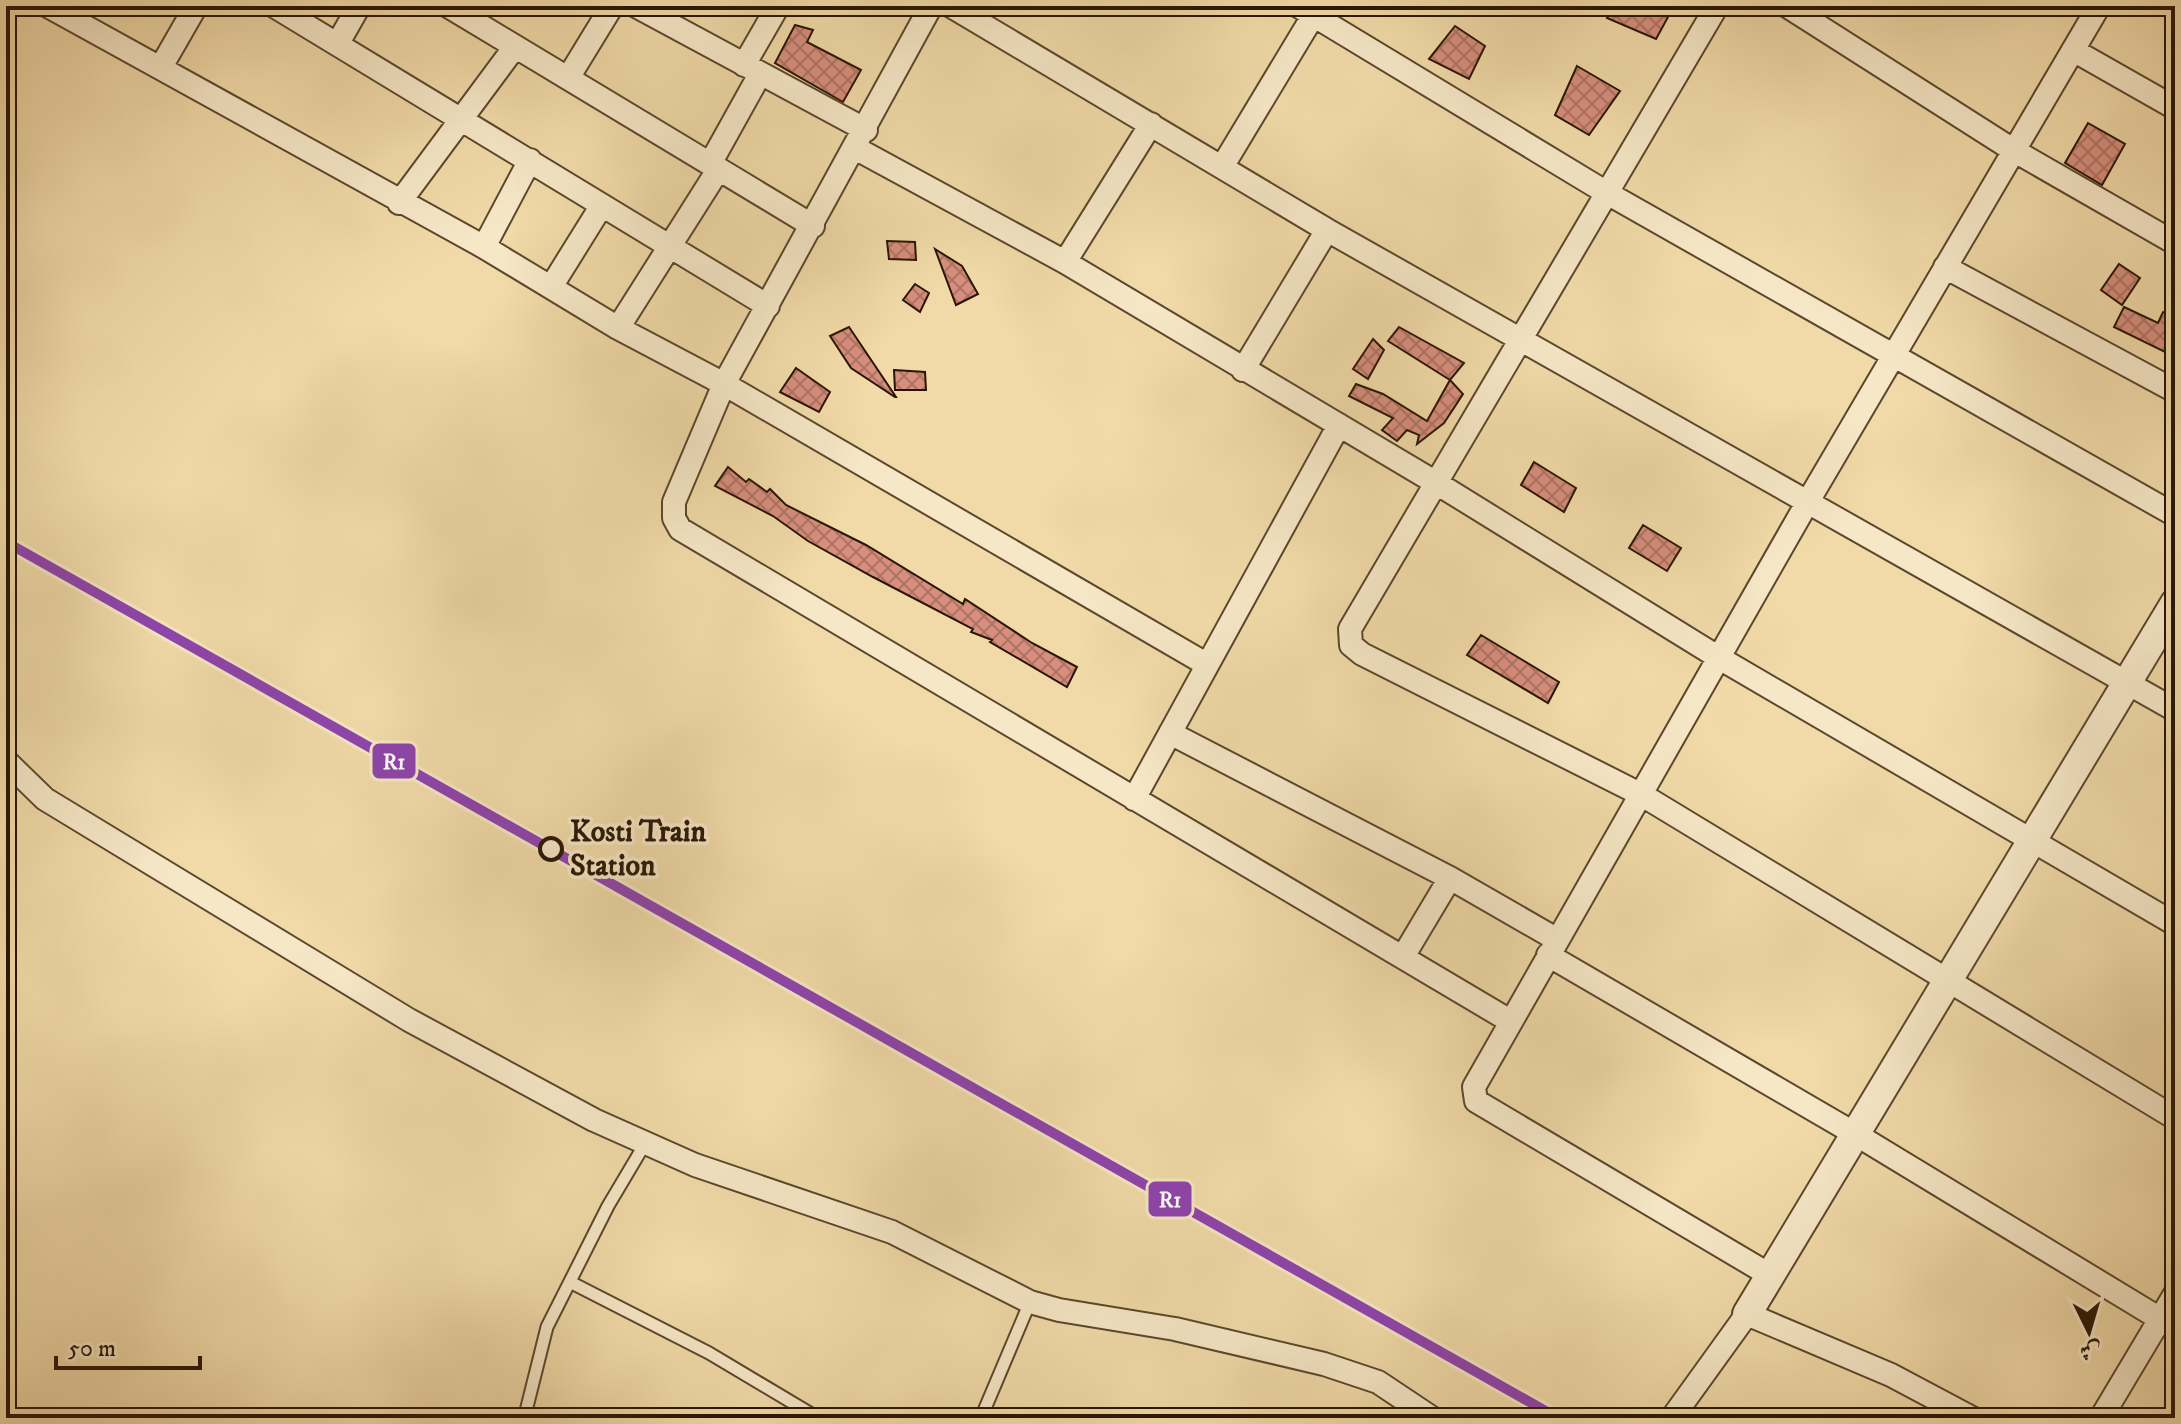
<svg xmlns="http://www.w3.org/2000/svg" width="2181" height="1424" viewBox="0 0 2181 1424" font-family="'IM FELL DW Pica',Amiri,serif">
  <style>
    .building { fill: url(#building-cross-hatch); stroke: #291604; stroke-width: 2 }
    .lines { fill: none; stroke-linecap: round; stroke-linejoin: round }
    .service-casing { stroke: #5b472d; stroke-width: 15 }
    .minor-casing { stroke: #5b472d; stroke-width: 26 }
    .tertiary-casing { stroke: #5b472d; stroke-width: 32 }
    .service { stroke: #f6e7c6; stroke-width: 11 }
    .minor { stroke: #f6e7c6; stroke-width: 22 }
    .tertiary { stroke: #f6e7c6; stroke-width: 28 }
    .rail-1-casing { stroke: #f6e7c6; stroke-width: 16 }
    .rail-1 { stroke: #8e44ad; stroke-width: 10 }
    .stop-dot { fill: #f6e7c6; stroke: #291604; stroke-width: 4 }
    .labels { text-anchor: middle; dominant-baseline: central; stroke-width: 7; stroke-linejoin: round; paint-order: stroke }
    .stop-label { font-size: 30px; font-weight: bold; fill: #291604; stroke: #f6e7c6; text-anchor: start }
    .line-badge { stroke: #f6e7c6; stroke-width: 3 }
    .badge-label { font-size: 22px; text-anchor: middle; font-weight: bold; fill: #fff }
  </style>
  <defs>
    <pattern id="building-cross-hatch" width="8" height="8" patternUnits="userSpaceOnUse" patternTransform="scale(2)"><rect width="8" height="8" fill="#d78e7d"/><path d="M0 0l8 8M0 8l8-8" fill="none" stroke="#ae7364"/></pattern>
  </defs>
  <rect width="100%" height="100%" fill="#f1daa8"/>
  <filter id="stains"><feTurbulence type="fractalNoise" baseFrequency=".0025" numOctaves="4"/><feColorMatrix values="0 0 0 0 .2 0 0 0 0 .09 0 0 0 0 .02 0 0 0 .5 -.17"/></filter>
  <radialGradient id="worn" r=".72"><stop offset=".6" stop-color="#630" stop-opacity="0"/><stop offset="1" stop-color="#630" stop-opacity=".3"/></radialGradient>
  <path class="building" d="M1614 6H1674L1656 39 1607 18Z
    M795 25 813 30 807 42 861 70 843 102 775 63Z
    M1455 26 1485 46 1469 79 1429 59Z
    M1577 66 1620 91 1589 135 1555 115Z
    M2088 123 2125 144 2102 185 2065 163Z
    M887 241 915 242 916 260 889 259Z
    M935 249 962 266 978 294 956 305Z
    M2119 264 2140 278 2122 305 2101 290Z
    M915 284 929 293 920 312 903 300Z
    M2124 307 2158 323 2163 312 2175 318V332L2165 352 2114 327Z
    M849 327 896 397H895L851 368 830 336Z
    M1399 327 1464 363 1450 380 1388 341Z
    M1373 339 1384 350 1368 379 1353 369Z
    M796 368 830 392 819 412 780 392Z
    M894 370 925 372 926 390H895Z
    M1450 380 1463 394 1444 423 1417 444 1419 435 1407 430 1397 441 1382 430 1393 418 1349 396 1356 384 1383 394 1427 421Z
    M1534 462 1576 488 1564 512 1521 485Z
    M728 467 746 482 749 479 767 492 770 489 786 505 866 545 963 604 965 599 1032 643 1077 667 1067 687 990 642 992 640 971 632 973 629 873 577 808 541 773 516 715 486Z
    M1643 525 1681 548 1667 571 1629 548Z
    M1481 635 1559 682 1548 703 1467 655Z"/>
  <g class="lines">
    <g class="service-casing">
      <path id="service" d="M570 1282 709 1353 818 1418
        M537 1418 526 1411 547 1327 608 1206 646 1142
        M981 1418 1030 1302"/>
    </g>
    <g class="minor-casing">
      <path id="minor" d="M48 6 484 247 618 328 724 384 1206 664
        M274 6 768 306
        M448 6 813 226
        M636 6 866 130
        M931 6 724 384 674 502V518L680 529 1510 1021
        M951 6 1327 230 2175 710
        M1298 6 1607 193 2175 515
        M1717 6 1350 629 1351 645 1362 654 1642 795 2175 1118
        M1787 6 2013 150 2175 243
        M338 43 359 6
        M2073 50 2175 108
        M744 65 778 6
        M161 67 196 6
        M568 78 612 6
        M855 148 1065 262 1438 484 1721 659 2175 924
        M710 164 760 74
        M1222 167 1319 6
        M399 203 514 48
        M484 247 530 160
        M1065 262 1151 124
        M1945 267 2175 391
        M551 287 602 205
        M618 328 718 170
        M1243 370 1327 230
        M1170 733 1450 878 1556 939
        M6 761 45 799 409 1020 594 1120 695 1165 892 1232 1030 1302 1059 1310 1175 1329 1324 1364 1378 1382 1432 1418
        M1134 799 1339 425
        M1404 955 1450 878
        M1548 955 1857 1135 2175 1328
        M1768 1274 1476 1101 1474 1087 1807 503 2099 6
        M1672 1418 1747 1314 1891 1375 1972 1418
        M2101 1418 2175 1294"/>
    </g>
    <g class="tertiary-casing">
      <path id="tertiary" d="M1747 1314 2175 603"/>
    </g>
    <use href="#service" class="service"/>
    <use href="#minor" class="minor"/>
    <use href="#tertiary" class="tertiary"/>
    <g class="rail-1-casing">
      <path id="rail-1" d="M6 542 1558 1418"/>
    </g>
    <use href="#rail-1" class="rail-1"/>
  </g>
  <circle class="stop-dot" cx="551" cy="849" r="11"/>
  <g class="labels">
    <g class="stop-label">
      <text x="570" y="832">Kosti Train<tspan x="570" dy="34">Station</tspan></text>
    </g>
  </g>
  <g class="line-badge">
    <rect x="371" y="742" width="46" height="38" rx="8" fill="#8e44ad"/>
    <rect x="1147" y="1180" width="46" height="38" rx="8" fill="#8e44ad"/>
  </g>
  <g class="badge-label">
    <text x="394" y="769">R1</text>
    <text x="1170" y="1207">R1</text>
  </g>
  <rect width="2181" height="1424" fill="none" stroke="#f1daa8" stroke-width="32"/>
  <rect x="8" y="8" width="2165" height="1408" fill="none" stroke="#291604" stroke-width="4"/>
  <rect x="16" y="16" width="2149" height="1392" fill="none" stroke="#291604" stroke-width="2"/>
  <g transform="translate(2089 1332) rotate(175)" stroke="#f6e7c6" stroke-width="6" paint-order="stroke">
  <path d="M0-6L14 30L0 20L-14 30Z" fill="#291604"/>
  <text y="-12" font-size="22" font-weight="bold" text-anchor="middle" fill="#291604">ش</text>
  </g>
  <path d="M56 1356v12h144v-12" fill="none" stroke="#291604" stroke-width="4"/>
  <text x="68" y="1356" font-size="24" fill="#291604" stroke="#f6e7c6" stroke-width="6" paint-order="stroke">50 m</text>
  <rect width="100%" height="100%" filter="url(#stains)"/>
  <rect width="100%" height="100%" fill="url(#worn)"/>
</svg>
